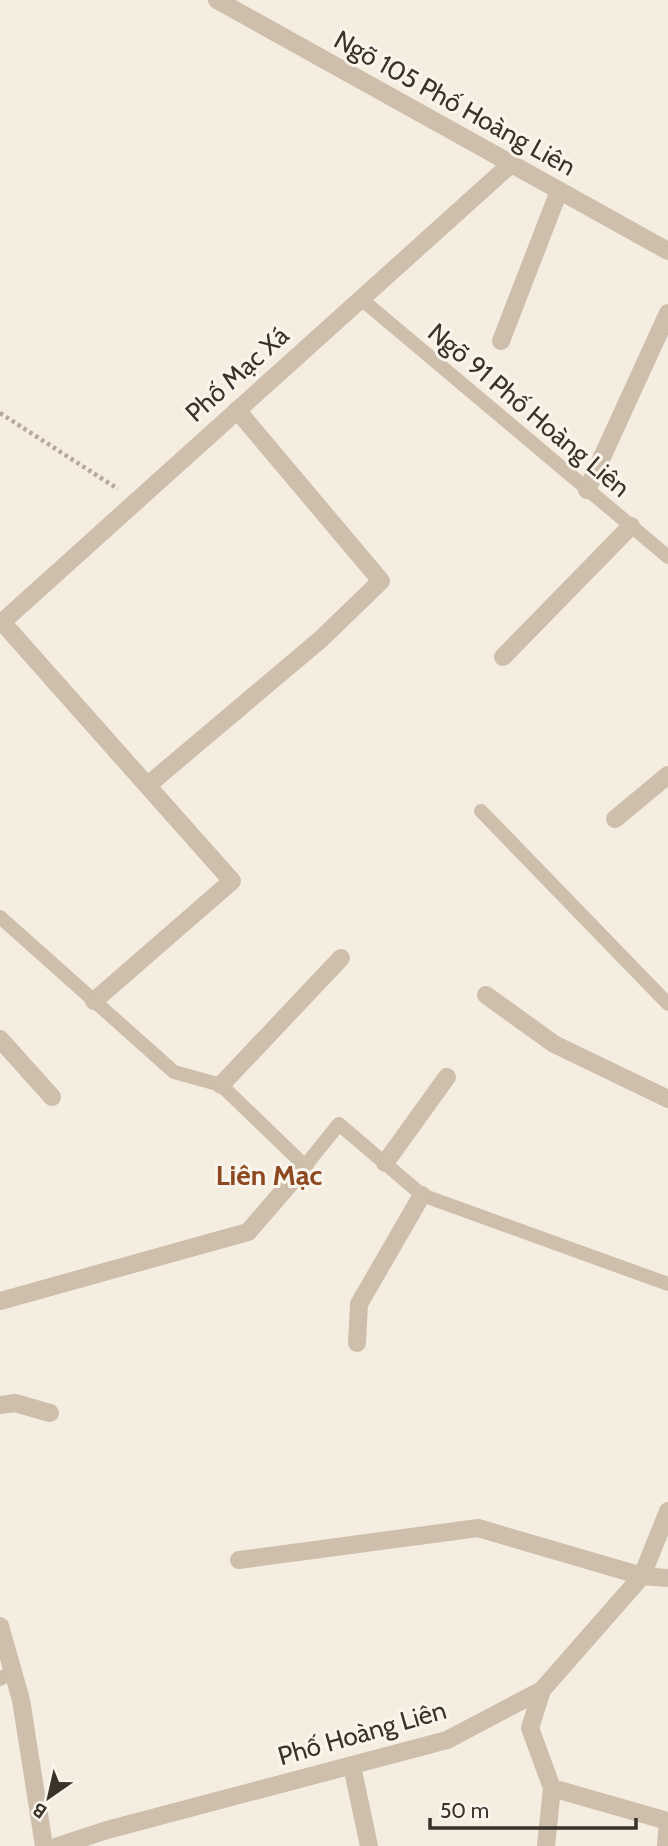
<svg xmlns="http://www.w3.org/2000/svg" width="668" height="1846" viewBox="0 0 668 1846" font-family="Cabin,sans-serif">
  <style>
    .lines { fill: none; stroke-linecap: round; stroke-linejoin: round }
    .path { stroke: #b9a995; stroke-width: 4.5; stroke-dasharray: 3.5 3.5; stroke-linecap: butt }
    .lane { stroke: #cdbfab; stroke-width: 14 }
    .street { stroke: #cdbfab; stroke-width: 18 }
    .labels { text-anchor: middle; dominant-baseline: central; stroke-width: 6; stroke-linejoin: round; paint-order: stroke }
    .street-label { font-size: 26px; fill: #3b322a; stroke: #fbf6ed }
    .neighbourhood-label { font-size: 28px; font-weight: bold; fill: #8d4820; stroke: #fbf6ed }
  </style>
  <rect width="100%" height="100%" fill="#f4ede0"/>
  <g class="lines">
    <path class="path" d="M0 413 118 489"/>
    <path class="lane" d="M360 298 668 557
      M481 811 668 1004
      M0 917 174 1072 221 1085 305 1166 339 1124 422 1195 668 1284
      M0 1679 13 1671"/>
    <path class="street" d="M217 0 668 251
      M501 341 559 191
      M587 490 668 313
      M2 622 232 881 94 1001
      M0 624 511 164
      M503 657 631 526
      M148 785 321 639 381 581 237 410
      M615 819 668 775
      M486 995 554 1044 668 1099
      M0 1039 52 1097
      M221 1085 341 958
      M385 1163 447 1077
      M0 1301 248 1232 305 1166
      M357 1343 359 1304 422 1195
      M0 1405 15 1403 50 1413
      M239 1560 478 1528 642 1576 668 1578
      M0 1626 21 1700 44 1846
      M542 1690 530 1728 552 1788 668 1821 666 1846
      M352 1766 369 1846
      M58 1846 107 1830 447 1740 542 1690 642 1576 668 1511
      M546 1846 552 1788"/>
  </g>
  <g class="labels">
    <g class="street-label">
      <text transform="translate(455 103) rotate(29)">Ngõ 105 Phố Hoàng Liên</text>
      <text transform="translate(237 374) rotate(-42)">Phố Mạc Xá</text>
      <text transform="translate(529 410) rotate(40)">Ngõ 91 Phố Hoàng Liên</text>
      <text transform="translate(362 1733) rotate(-16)">Phố Hoàng Liên</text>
    </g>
    <g class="neighbourhood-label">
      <text x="269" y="1175">Liên Mạc</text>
    </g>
  </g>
  <g transform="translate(49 1797) rotate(214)" stroke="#fbf6ed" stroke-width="5" paint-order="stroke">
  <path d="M0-5L12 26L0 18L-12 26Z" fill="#3b322a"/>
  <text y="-10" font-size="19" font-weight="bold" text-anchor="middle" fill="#3b322a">B</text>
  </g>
  <path d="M430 1818v10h206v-10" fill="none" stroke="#3b322a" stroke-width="3.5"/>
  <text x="440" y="1818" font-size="21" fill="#3b322a" stroke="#fbf6ed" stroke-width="5" paint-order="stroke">50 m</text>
</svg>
